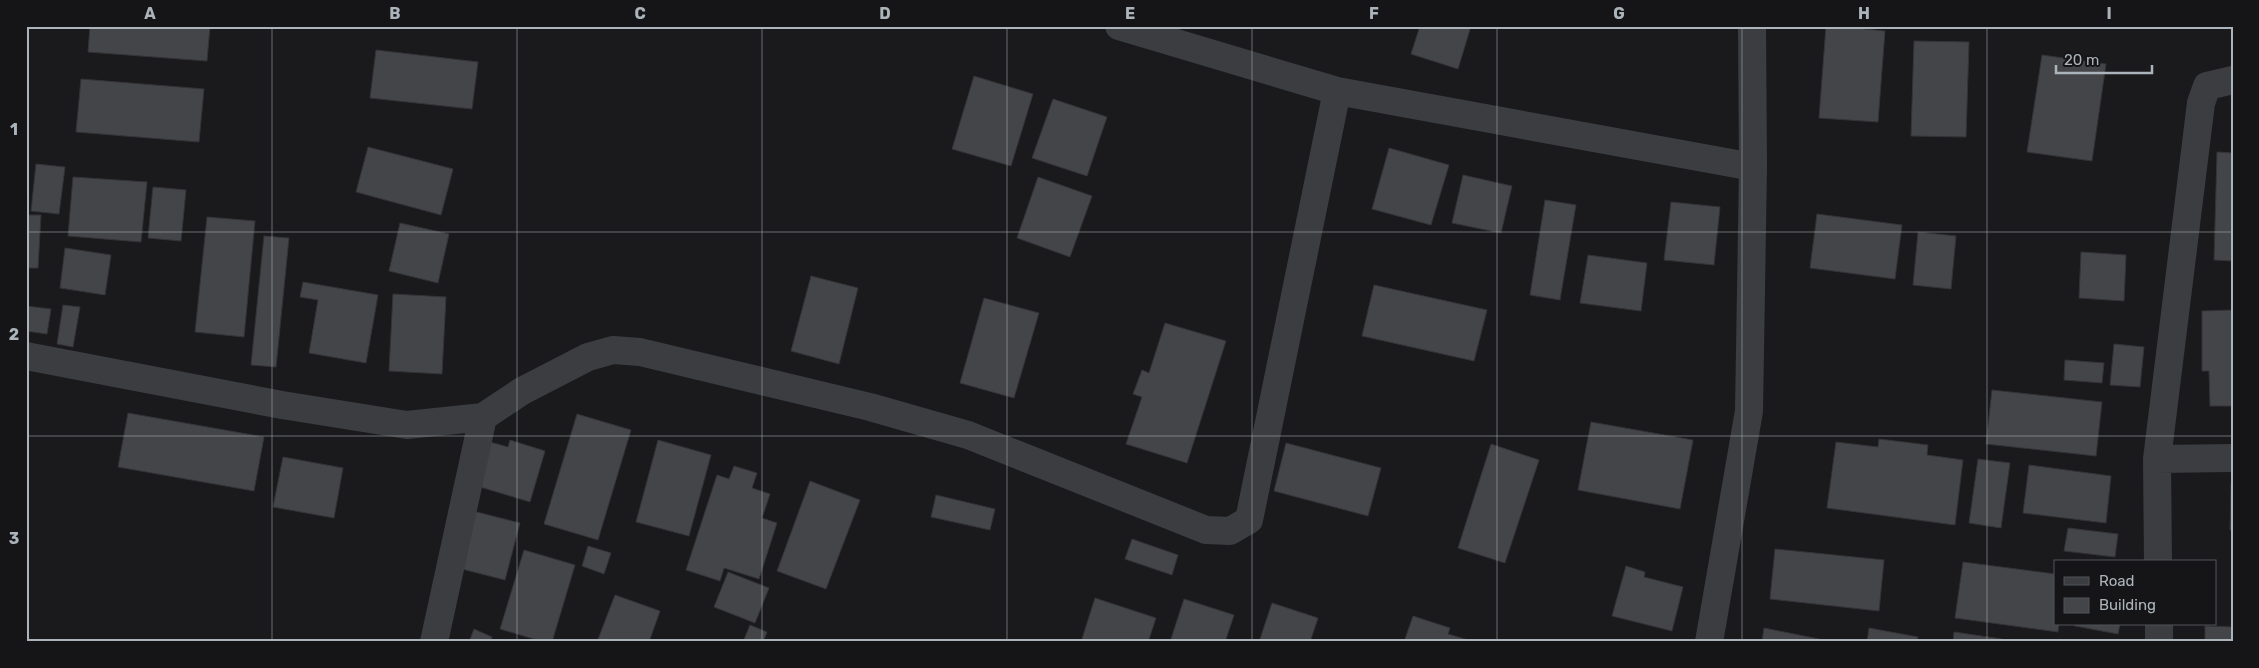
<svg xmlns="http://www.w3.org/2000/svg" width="2259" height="668" viewBox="0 0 2259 668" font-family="Rubik,sans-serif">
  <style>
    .building { fill: #444549; stroke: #343438 }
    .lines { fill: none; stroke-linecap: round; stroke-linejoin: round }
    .minor { stroke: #3b3d41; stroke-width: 28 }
    .grid { fill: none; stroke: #acb4bb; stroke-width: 1; stroke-opacity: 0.55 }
    .neatline { fill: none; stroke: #acb4bb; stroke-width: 2 }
    .grid-label { font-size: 16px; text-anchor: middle; font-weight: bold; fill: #acb4bb }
  </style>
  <rect width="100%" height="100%" fill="#1a1a1c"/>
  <path class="building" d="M90 26H210L207 61 88 52Z
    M1420 26H1471L1458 69 1411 54Z
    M1826 26H1865L1864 29 1885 31 1878 122 1819 118Z
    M1914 41 1969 42 1966 137 1911 136Z
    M376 50 478 62 472 109 370 98Z
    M2042 55 2106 64 2092 161 2027 152Z
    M974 76 1033 94 1011 166 952 149Z
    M81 79 204 89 199 142 76 132Z
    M1053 99 1107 117 1087 176 1032 158Z
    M368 147 453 169 441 215 356 192Z
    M1389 148 1449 165 1431 225 1372 209Z
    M2217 152 2233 153V261L2214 260Z
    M36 164 65 167 59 214 31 211Z
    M1463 175 1512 186 1501 233 1452 223Z
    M73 177 147 182 141 242 68 236Z
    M1038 177 1092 196 1070 257 1017 238Z
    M153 187 186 190 181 241 148 238Z
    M1545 200 1576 205 1560 300 1530 295Z
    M1671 202 1720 207 1714 265 1664 260Z
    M1817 214 1902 225 1895 279 1810 268Z
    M26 215H41L38 268H26Z
    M207 217 255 221 244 337 195 332Z
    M400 223 449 234 438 283 389 271Z
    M1918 232 1956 236 1951 289 1913 285Z
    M264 236 289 238 276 367 251 365Z
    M65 248 111 255 105 295 60 288Z
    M2081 252 2126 255 2124 301 2079 298Z
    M1588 255 1647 263 1641 311 1580 303Z
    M811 276 858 288 839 364 791 351Z
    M303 282 378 295 366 363 309 353 318 300 300 297Z
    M1374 285 1487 310 1474 361 1362 336Z
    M393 294 446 297 442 374 389 371Z
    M984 298 1039 313 1014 398 960 383Z
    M63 305 80 307 73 347 57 344Z
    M26 306 51 309 47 334 26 331Z
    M2233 310V406H2210L2209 371H2202V311Z
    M1165 323 1226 341 1187 463 1126 444 1142 397 1133 394 1142 370 1149 373Z
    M2114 344 2144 347 2140 387 2110 385Z
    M2065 360 2104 363 2102 383 2064 380Z
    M1992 390 2102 402 2096 456 1986 444Z
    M128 413 264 437 254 491 118 467Z
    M577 414 631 430 598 540 544 524Z
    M1591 422 1693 440 1680 509 1578 490Z
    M1879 439 1928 445 1927 455 1963 460 1955 525 1827 508 1836 442 1878 447Z
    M510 440 545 451 530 502 477 486 490 442 508 447Z
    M658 440 711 455 689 536 636 522Z
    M1286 443 1381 468 1368 516 1274 491Z
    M1491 444 1539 460 1505 563 1458 548Z
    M283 457 343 468 334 518 273 507Z
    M1978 459 2010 463 2001 528 1969 523Z
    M2029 465 2111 476 2106 523 2023 513Z
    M734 466 757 473 752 488 770 494 762 518 777 523 759 579 724 568 720 581 686 570 717 475 729 479Z
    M810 481 860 500 826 589 777 571Z
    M2231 483H2233V530H2230Z
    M936 495 995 509 990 530 931 517Z
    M473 511 520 523 505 580 458 568Z
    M2068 528 2118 534 2115 557 2064 551Z
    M1132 539 1178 555 1172 575 1125 559Z
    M588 546 611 553 604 574 582 566Z
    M1775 549 1884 560 1879 611 1770 599Z
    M524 550 575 565 552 642H544L500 629Z
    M1963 562 2055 574V624H2059L2058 632 1955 618Z
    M1626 566 1645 572 1644 577 1683 587 1672 631 1612 616Z
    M728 572 769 588 755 623 714 607Z
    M615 595 660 611 649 642H597Z
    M1095 598 1156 618 1148 642H1081Z
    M1184 599 1234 615 1225 642H1170Z
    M1272 603 1318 618 1310 642H1259Z
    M1413 616 1450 628 1448 634 1475 642H1404Z
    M2075 624H2120L2118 634 2075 626Z
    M750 625 767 632 763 642H743Z
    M2205 626 2233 627V642H2205Z
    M1764 628 1834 642H1762Z
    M1869 628 1918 637 1917 642H1867Z
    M474 629 492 637 490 642H469Z
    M1954 632 2002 639V642H1953Z"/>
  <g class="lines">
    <path class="minor" d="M1119 26 1337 91 1753 167
      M26 356 282 405 407 425 483 417 522 391 588 357 613 350 640 352 870 407 968 435 1206 530 1230 531 1249 520 1337 91
      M2157 459 2233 458
      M2158 562 2157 459 2201 103 2207 86 2233 80
      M2159 624V642
      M434 642 483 417
      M1709 642 1749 411 1753 167 1752 26"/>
  </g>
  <path class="grid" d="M272 26V642M517 26V642M762 26V642M1007 26V642M1252 26V642M1497 26V642M1742 26V642M1987 26V642M26 232H2233M26 436H2233"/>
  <rect width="2259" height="668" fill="none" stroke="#151517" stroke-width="55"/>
  <rect x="2054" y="560" width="162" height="65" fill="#151517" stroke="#515559"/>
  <rect x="2064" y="577" width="25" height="8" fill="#3b3d41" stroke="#515559"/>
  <text x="2099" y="586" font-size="15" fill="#acb4bb">Road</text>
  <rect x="2064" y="598" width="25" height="15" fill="#444549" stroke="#515559"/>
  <text x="2099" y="610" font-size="15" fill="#acb4bb">Building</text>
  <path d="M2056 65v8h96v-8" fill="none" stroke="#acb4bb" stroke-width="2.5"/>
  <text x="2064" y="65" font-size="15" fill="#acb4bb" stroke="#151517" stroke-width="4" paint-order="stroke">20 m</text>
  <rect x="28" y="28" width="2204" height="612" class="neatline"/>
  <g class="grid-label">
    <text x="150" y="19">A</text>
    <text x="395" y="19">B</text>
    <text x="640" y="19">C</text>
    <text x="885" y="19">D</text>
    <text x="1130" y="19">E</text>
    <text x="1374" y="19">F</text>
    <text x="1619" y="19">G</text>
    <text x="1864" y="19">H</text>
    <text x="2109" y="19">I</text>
    <text x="14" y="135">1</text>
    <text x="14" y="340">2</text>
    <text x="14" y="544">3</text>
  </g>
</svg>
